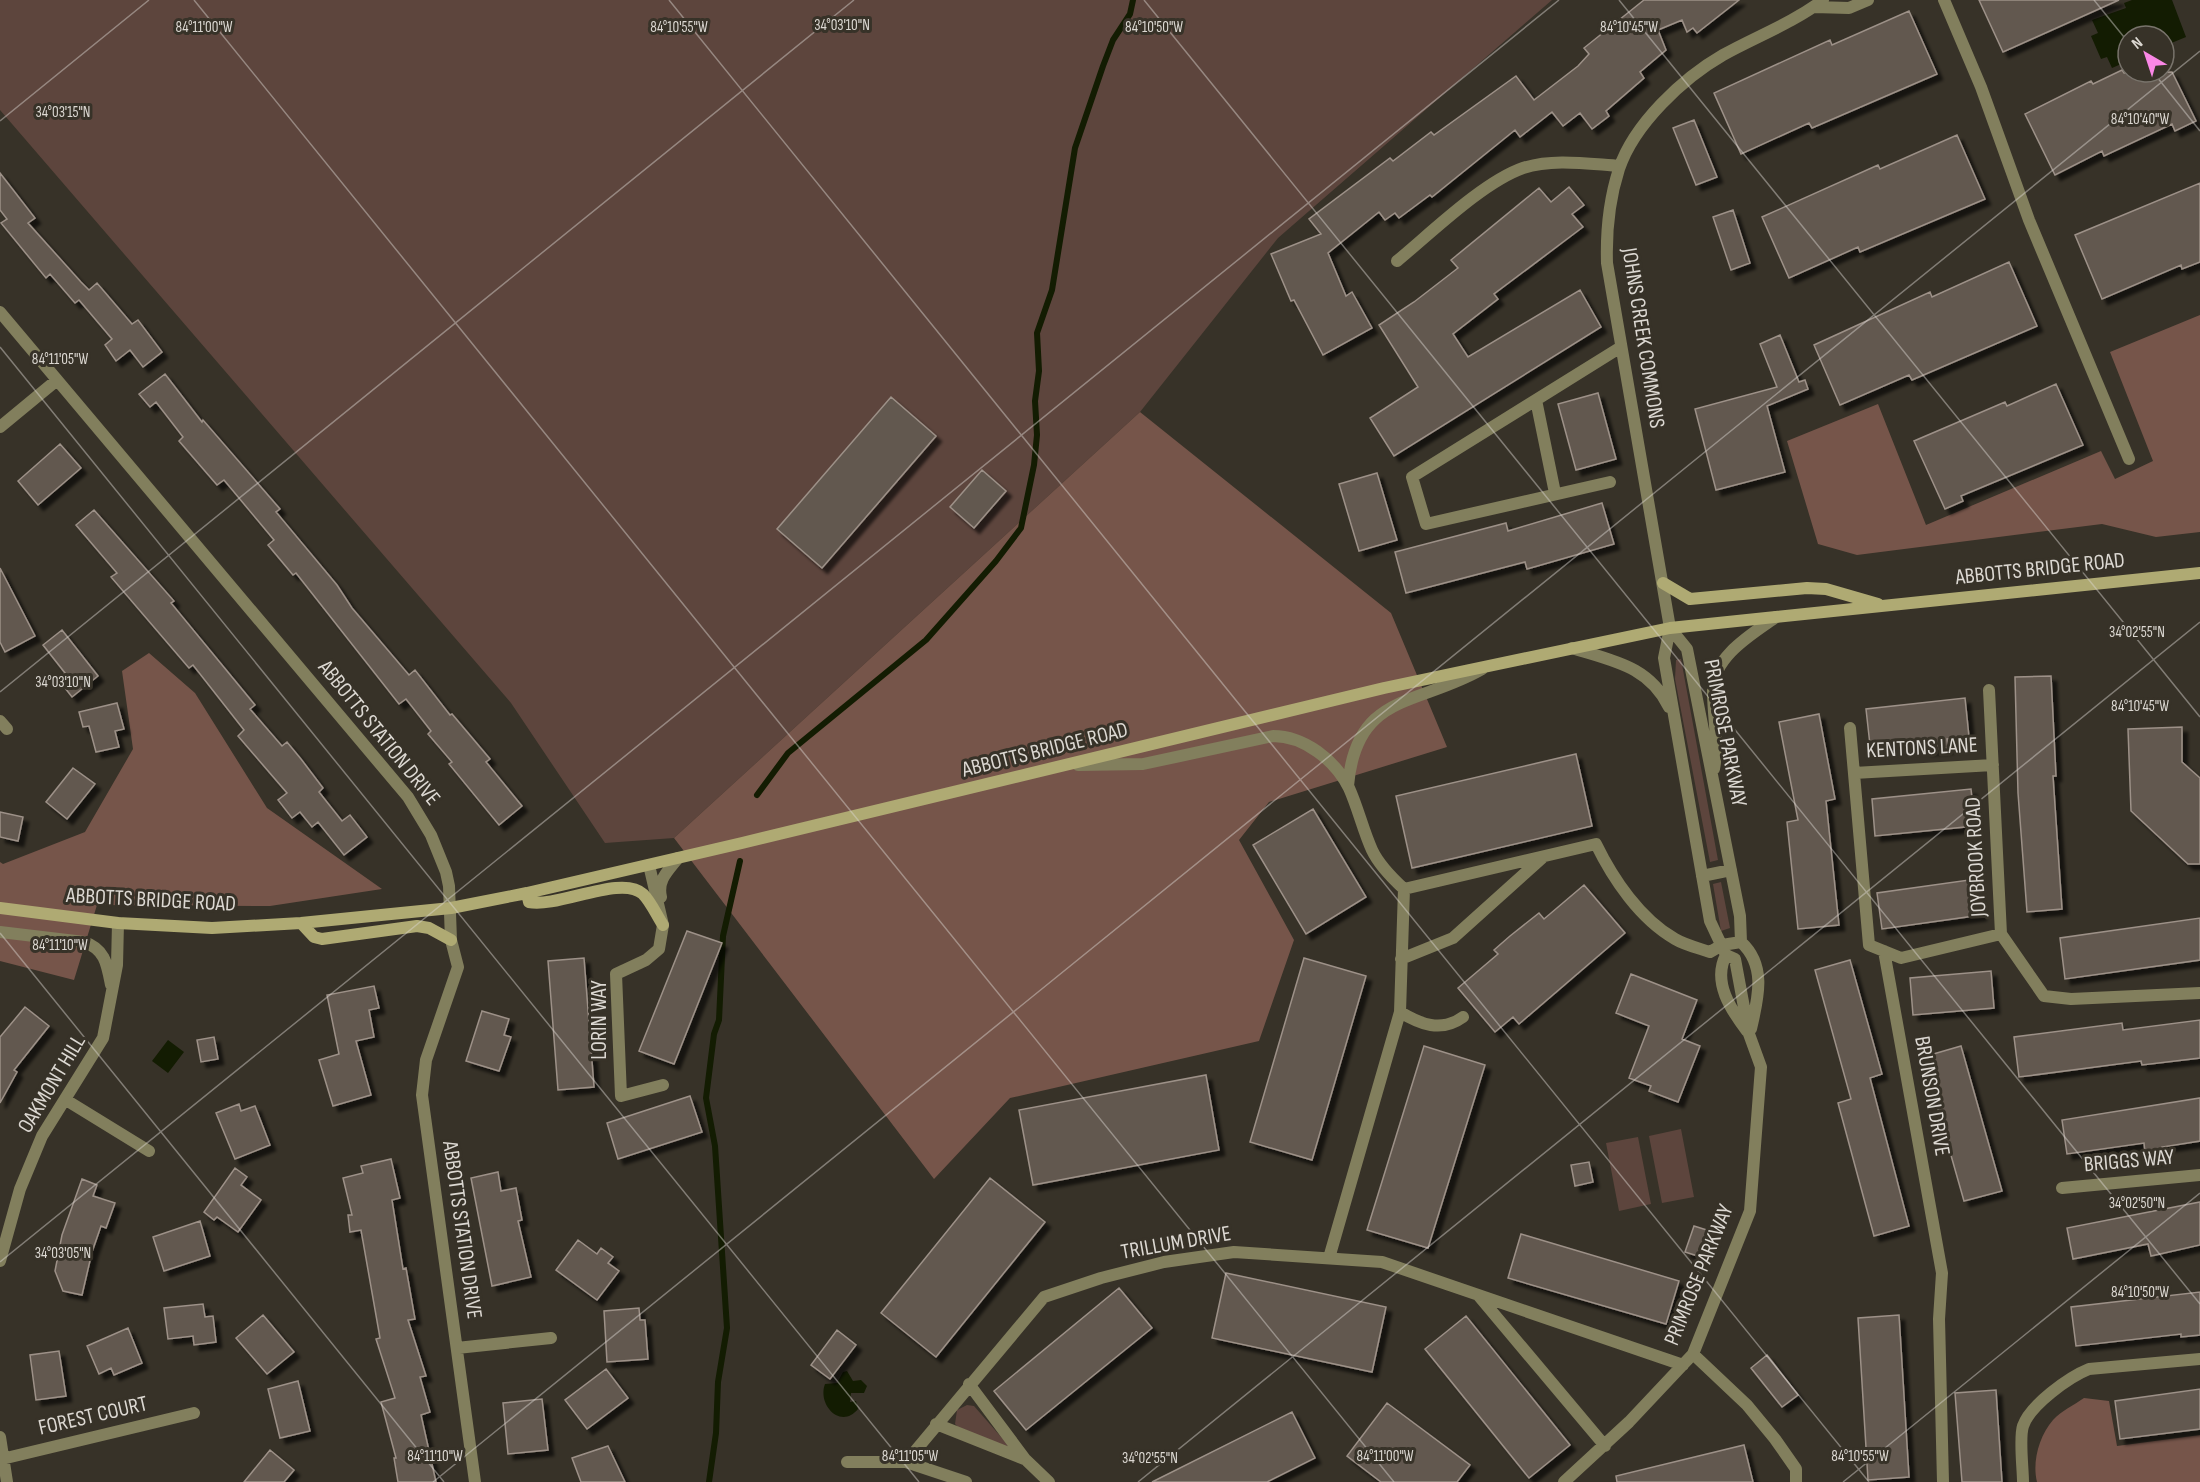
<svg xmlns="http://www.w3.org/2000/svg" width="2200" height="1482" viewBox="0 0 2200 1482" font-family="'Sofia Sans Condensed',sans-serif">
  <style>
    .green { fill: #5d453d }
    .forest { fill: #76554a }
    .water { fill: #131c02 }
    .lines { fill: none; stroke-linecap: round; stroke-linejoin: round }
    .stream { stroke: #131c02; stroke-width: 6 }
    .building { fill: #62584f; stroke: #9d9188; stroke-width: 1.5; filter: url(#shadow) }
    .minor { stroke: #827f5d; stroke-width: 12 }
    .secondary { stroke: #afaa73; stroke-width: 12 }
    .ticks { fill: none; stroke: #dcd8d2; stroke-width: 1.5; stroke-opacity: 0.45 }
    .labels { text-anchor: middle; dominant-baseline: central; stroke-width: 6; stroke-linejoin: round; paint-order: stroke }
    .street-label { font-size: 22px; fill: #dcd8d2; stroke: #373228 }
    .ticks-label { font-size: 15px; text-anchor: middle; fill: #dcd8d2; stroke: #373228; stroke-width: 6; stroke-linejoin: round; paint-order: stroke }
  </style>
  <defs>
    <filter id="shadow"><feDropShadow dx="5.5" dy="5.5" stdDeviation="1.5" flood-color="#0009"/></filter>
  </defs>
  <rect width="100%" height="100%" fill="#373228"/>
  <path class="green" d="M0 0H1552L1278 238 1140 412 674 838 605 843 511 703 0 110Z
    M1681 659 1718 860 1710 862 1675 679 1676 660Z
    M1721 882 1730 928 1721 931 1713 884Z
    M1681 1129 1694 1197 1662 1203 1649 1136Z
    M1638 1137 1651 1204 1619 1211 1606 1143Z
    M967 1405 974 1406 1009 1446 1006 1449 958 1427 955 1424 957 1410Z"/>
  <path class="forest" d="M2200 315V532L2156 537 2102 524 1857 555 1818 544 1787 441 1878 404 1926 525 2101 451 2115 479 2153 461 2110 352Z
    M1140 412 1391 613 1447 747 1269 802 1239 840 1294 940 1259 1041 1010 1098 934 1179 674 838Z
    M149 653 195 693 267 808 382 889 270 906 97 905 74 980 0 961V862L3 864 85 832 133 749 122 671Z
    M2084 1398 2109 1401 2117 1446 2200 1435V1482H2037C2032 1462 2039 1436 2053 1420 2061 1411 2074 1405 2084 1398Z"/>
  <path class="water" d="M2132 0H2172L2186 37 2164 46V36H2128V61L2112 68 2107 57 2101 59 2091 36 2098 33 2092 20 2126 8 2124 3Z
    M168 1040 184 1052 168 1073 152 1061Z
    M847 1371 853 1381 861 1380 867 1386 864 1393H851L850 1402 856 1401 858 1409C841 1430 817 1405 825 1384L837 1383 843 1372Z"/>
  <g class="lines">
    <path class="stream" d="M757 795 788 753 926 640 996 561 1021 528 1034 465 1037 435 1035 401 1039 371 1037 333 1052 290 1075 148 1103 66 1113 40 1130 14 1133 0
      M709 1482 716 1433 718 1382 727 1328 715 1146 706 1098 714 1034 719 1020 723 936 740 861"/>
  </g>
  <path class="building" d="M1644 0H1739L1697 33 1693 28 1687 32 1682 20 1658 30 1666 50 1640 72 1644 78 1606 111 1609 116 1592 129 1580 113 1563 126 1552 112 1520 137 1515 130 1432 197 1430 195 1399 218 1395 213 1385 220 1379 212 1328 253 1346 296 1352 292 1372 328 1323 355 1294 300 1291 301 1271 254 1321 234 1309 219 1390 158 1393 161 1431 132 1434 135 1516 76 1534 100 1578 66 1589 54 1584 48Z
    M1979 0H2119L2003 52Z
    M1909 11 1937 74 1812 128 1809 123 1741 154 1714 93 1830 40 1832 45Z
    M2122 70 2124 73 2172 72 2196 121 2175 131 2172 124 2104 156 2102 151 2055 175 2025 114 2091 81 2093 84Z
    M1694 120 1717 177 1696 185 1673 128Z
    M1957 135 1985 199 1860 252 1858 247 1789 278 1762 217 1878 165 1880 169Z
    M0 173 35 218 28 223 81 282 89 290 97 283 132 324 138 320 162 352 143 367 130 350 116 361 105 345 112 339 79 300 75 303 50 274 46 278 1 223 7 219 0 210Z
    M2200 183V262L2182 269 2181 265 2102 299 2075 235Z
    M1569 187 1584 205 1572 214 1583 227 1494 294 1498 299 1453 334 1468 357 1580 290 1601 327 1394 456 1370 418 1418 387 1379 325 1414 302 1458 268 1451 260 1539 188 1551 202Z
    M1733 210 1750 263 1731 270 1713 217Z
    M2009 262 2037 326 1912 380 1909 375 1840 405 1814 345 1930 292 1932 297Z
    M1780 335 1799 382 1805 380 1808 389 1767 406 1785 472 1716 490 1695 409 1777 387 1760 344Z
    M165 374 202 422 203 420 280 509 276 512 337 585 352 608 409 675 415 670 450 715 452 714 490 759 486 762 522 806 499 825 449 764 452 762 428 734 431 731 406 699 399 704 296 573 293 575 268 545 274 540 224 480 217 485 179 441 183 437 156 402 150 407 139 394Z
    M2056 384 2083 445 1961 496 1963 501 1945 509 1914 441 2005 402 2007 406Z
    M1598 393 1616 459 1576 470 1558 404Z
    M891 397 936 436 822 568 777 529Z
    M60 444 81 468 38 505 18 481Z
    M982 470 1006 491 974 528 950 507Z
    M1377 473 1397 540 1359 551 1339 484Z
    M1602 503 1614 544 1527 569 1525 562 1406 593 1395 552 1506 523 1508 531Z
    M94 510 174 601 171 603 255 705 250 709 282 746 287 742 301 759 323 788 319 792 342 821 350 815 367 837 344 855 318 822 312 827 300 812 292 818 278 800 287 793 238 736 244 730 193 665 189 668 111 577 117 573 76 525Z
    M0 568 35 636 5 652 0 642Z
    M62 630 98 676 72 697 58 679 65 673 43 645Z
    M2051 676 2056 776H2053L2062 909 2027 912 2018 793 2015 677Z
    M1965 698 1969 737 1947 739 1948 748 1926 750 1924 739 1870 745 1866 709Z
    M117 703 124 729 115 731 119 747 96 752 89 726 83 727 79 712Z
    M1819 714 1835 799 1826 801 1839 925 1798 929 1787 822 1798 820 1779 722Z
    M2182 727V762L2200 778V864H2188L2131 811 2128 729Z
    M1576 754 1592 826 1412 868 1396 796Z
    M73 768 95 784 67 819 46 802Z
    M1971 789 1975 826 1875 836 1872 799Z
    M1313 809 1366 897 1306 934 1253 845Z
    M0 812 23 817 18 841 0 837Z
    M1976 879 1981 915 1882 929 1877 893Z
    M1584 885 1625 933 1519 1024 1513 1017 1495 1032 1458 988 1498 954 1494 950 1510 936 1539 913 1544 919Z
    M2200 918V960L2065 979 2060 938Z
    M687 931 722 943 674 1064 639 1051Z
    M584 958 594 1087 558 1090 548 961Z
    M1304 958 1366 976 1312 1160 1250 1142Z
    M1850 960 1882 1074 1870 1078 1909 1226 1874 1236 1838 1103 1851 1099 1815 970Z
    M1991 971 1994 1008 1913 1015 1910 978Z
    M1631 974 1697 1000 1682 1039 1700 1046 1678 1102 1649 1091 1651 1086 1629 1078 1649 1026 1616 1013Z
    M374 986 379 1008 369 1010 374 1037 356 1041 371 1095 333 1106 319 1060 339 1054 327 995Z
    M25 1007 49 1026 14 1070 17 1072 0 1103V1037Z
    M482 1011 509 1019 504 1035 511 1037 499 1071 466 1061Z
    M2200 1020V1058L2142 1065 2141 1061 2019 1077 2014 1037 2122 1023 2123 1030Z
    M214 1037 218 1059 201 1062 197 1040Z
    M1424 1046 1485 1065 1428 1248 1367 1230Z
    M1961 1046 2002 1191 1964 1201 1923 1057Z
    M1206 1075 1219 1150 1033 1185 1019 1110Z
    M690 1096 702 1132 618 1159 607 1123Z
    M2200 1098V1141L2162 1147 2164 1158 2146 1161 2144 1143 2067 1154 2062 1120Z
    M239 1104 241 1111 255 1106 270 1145 235 1159 216 1113Z
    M391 1159 400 1198 392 1200 403 1269 406 1268 415 1319 408 1320 426 1376 420 1377 430 1412 421 1415 436 1482H398L394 1458H396L381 1402 395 1398 376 1339 380 1338 361 1230 350 1232 348 1215H352L343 1178 363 1173 361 1166Z
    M1589 1162 1593 1182 1575 1186 1571 1165Z
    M235 1168 247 1177 241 1185 261 1200 238 1232 217 1217 214 1220 204 1212Z
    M498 1172 501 1191 516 1188 522 1220 518 1221 531 1277 492 1286 471 1178Z
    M990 1178 1045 1222 936 1357 881 1313Z
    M82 1179 97 1185 93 1196 115 1203 106 1228 101 1226 92 1252 82 1295 63 1291 55 1271 62 1235Z
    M2200 1202V1245L2151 1256 2148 1244 2073 1259 2067 1228Z
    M200 1221 210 1256 164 1271 153 1237Z
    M1694 1226 1710 1231 1701 1257 1685 1252Z
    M1521 1234 1679 1281 1666 1324 1508 1278Z
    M578 1240 597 1254 601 1248 613 1257 608 1263 619 1271 597 1300 556 1270Z
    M1226 1273 1386 1307 1372 1372 1212 1338Z
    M1119 1288 1152 1328 1026 1430 994 1391Z
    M2200 1292V1335L2181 1337V1334L2076 1346 2071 1307Z
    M203 1304 205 1317 213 1316 216 1342 194 1345 193 1336 168 1339 164 1308Z
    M639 1308 640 1320H645L648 1359 607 1362 604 1311Z
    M263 1315 294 1352 267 1374 236 1338Z
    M1899 1315 1909 1477 1868 1480 1858 1318Z
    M1466 1316 1570 1445 1529 1478 1425 1349Z
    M128 1328 142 1363 114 1375 111 1368 99 1374 87 1346Z
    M837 1330 856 1345 830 1379 811 1365Z
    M59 1351 66 1396 36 1400 30 1355Z
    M1767 1355 1798 1395 1782 1407 1751 1368Z
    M606 1369 628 1398 587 1429 565 1400Z
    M298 1381 310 1431 280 1438 268 1389Z
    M2200 1389V1429L2120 1439 2115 1401Z
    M1996 1390 2002 1482H1962L1955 1393Z
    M542 1399 548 1450 508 1454 503 1403Z
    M1387 1403 1470 1465 1457 1482H1381L1347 1456Z
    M1292 1412 1315 1458 1267 1482H1152Z
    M1744 1445 1753 1482H1617L1616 1476Z
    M608 1446 625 1482H581L572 1458Z
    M270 1450 294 1470 284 1482H244Z"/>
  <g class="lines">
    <path class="minor" d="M1944 0 1981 87 2029 220 2129 459
      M1814 7 1849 8 1868 0
      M1397 261C1431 233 1483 182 1523 168 1553 158 1589 164 1620 166
      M0 312 408 797 431 835 446 872 449 886 451 940 458 967 426 1060 422 1095 475 1482
      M1536 400 1555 493
      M0 427 57 380
      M1610 482 1426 524 1412 477 1621 347
      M1670 628 1687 649 1740 916 1741 942C1767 966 1758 998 1751 1029
      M1572 648C1613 661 1649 666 1669 707
      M1989 690 2001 934 2044 996 2071 999 2200 993
      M0 721 7 729
      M1850 728 1869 945 1901 958 2001 934
      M1078 765 1143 764 1273 736C1304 736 1335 760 1349 788 1358 808 1363 830 1372 850 1379 865 1392 878 1404 889L1596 844C1613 879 1640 919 1675 939 1685 945 1698 948 1710 952L1722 945 1741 942
      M1714 769C1719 742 1713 718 1713 691 1712 657 1752 634 1776 617
      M1854 773 1993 765
      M1348 786C1356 692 1418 706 1482 669
      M649 865 663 925 659 949 646 960 616 974 621 1096 663 1085
      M1702 876 1731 870
      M661 897C657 880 668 871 678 858
      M0 932 84 942C105 949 107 964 111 985
      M1884 951 1942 1273 1939 1319 1943 1482
      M1726 955C1712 982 1731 1010 1747 1031
      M1401 959 1453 938 1542 858
      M1400 1012C1420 1024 1441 1033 1463 1017
      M66 1100 149 1151
      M2062 1188 2200 1175
      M1329 1258 1400 1012 1404 889
      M0 1261 20 1189 42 1136 103 1038 117 965 118 923
      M1478 1295 1605 1446
      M457 1348 551 1338
      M1693 1354 1747 1405 1775 1439 1796 1469V1482
      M969 1384 1025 1459 1049 1482
      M936 1424 1024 1459
      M0 1437 7 1482
      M2 1459 194 1413
      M847 1462H906L1044 1297 1101 1278 1164 1262 1234 1252 1382 1262 1683 1365
      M906 1462 966 1482
      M1564 1482 1629 1422 1693 1354 1750 1211 1761 1067 1749 1034 1735 959 1726 955 1710 921 1664 658 1670 628 1607 263C1606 231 1609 200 1619 169 1634 124 1683 78 1723 55 1755 37 1793 23 1823 0
      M2023 1482C2023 1468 2019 1438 2023 1426 2030 1405 2069 1377 2089 1369L2200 1359"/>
    <path class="secondary" d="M1663 583 1690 599 1807 588 1826 589 1878 604
      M527 893 529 902C558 908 622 874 643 894 651 902 657 916 663 925
      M0 908 118 923 212 928 301 923 451 908 527 893 742 843 1384 688 1670 628 2200 573
      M301 923 314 937 322 939 417 926 429 928 451 940"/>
  </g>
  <path class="ticks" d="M194 0 1394 1482M669 0 1869 1482M1144 0 2200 1304M1619 0 2200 717M2094 0 2128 42M2153 72 2200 131M0 121 149 0M0 347 919 1482M0 692 854 0M0 933 444 1482M0 1262 1559 0M433 1482 2200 51M1138 1482 2200 622M1843 1482 2200 1193"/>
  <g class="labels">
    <g class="street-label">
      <text transform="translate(1643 338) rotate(81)">JOHNS CREEK COMMONS</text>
      <text transform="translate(2040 569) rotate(-6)">ABBOTTS BRIDGE ROAD</text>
      <text transform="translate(379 733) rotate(51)">ABBOTTS STATION DRIVE</text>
      <text transform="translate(1725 733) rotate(79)">PRIMROSE PARKWAY</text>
      <text transform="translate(1922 748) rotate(-3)">KENTONS LANE</text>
      <text transform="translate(1045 750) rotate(-14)">ABBOTTS BRIDGE ROAD</text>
      <text transform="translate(1976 857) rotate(-93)">JOYBROOK ROAD</text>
      <text transform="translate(151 900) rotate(3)">ABBOTTS BRIDGE ROAD</text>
      <text transform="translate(599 1020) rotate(-90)">LORIN WAY</text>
      <text transform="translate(52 1084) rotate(-59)">OAKMONT HILL</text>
      <text transform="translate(1932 1096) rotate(80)">BRUNSON DRIVE</text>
      <text transform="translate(2129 1161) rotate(-5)">BRIGGS WAY</text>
      <text transform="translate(462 1230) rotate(82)">ABBOTTS STATION DRIVE</text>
      <text transform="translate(1176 1243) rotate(-10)">TRILLUM DRIVE</text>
      <text transform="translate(1699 1275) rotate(-68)">PRIMROSE PARKWAY</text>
      <text transform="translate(93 1416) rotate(-13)">FOREST COURT</text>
    </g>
  </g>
  <g class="ticks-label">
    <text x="842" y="30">34°03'10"N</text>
    <text x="1629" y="32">84°10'45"W</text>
    <text x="204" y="32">84°11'00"W</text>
    <text x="679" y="32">84°10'55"W</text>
    <text x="1154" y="32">84°10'50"W</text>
    <text x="63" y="117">34°03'15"N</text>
    <text x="2140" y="124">84°10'40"W</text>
    <text x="60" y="364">84°11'05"W</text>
    <text x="2137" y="637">34°02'55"N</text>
    <text x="63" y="687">34°03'10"N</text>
    <text x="2140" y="711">84°10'45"W</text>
    <text x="60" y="950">84°11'10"W</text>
    <text x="2137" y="1208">34°02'50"N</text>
    <text x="63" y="1258">34°03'05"N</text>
    <text x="2140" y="1297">84°10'50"W</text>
    <text x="435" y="1461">84°11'10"W</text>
    <text x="910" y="1461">84°11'05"W</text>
    <text x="1385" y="1461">84°11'00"W</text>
    <text x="1860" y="1461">84°10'55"W</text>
    <text x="1150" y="1463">34°02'55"N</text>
  </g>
  <g transform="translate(2146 54) rotate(321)"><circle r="28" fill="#373228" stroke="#79746c" stroke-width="1.5"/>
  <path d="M0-4.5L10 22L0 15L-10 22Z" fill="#fa87e6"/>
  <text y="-9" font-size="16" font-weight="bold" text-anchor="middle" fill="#dcd8d2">N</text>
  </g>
</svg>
